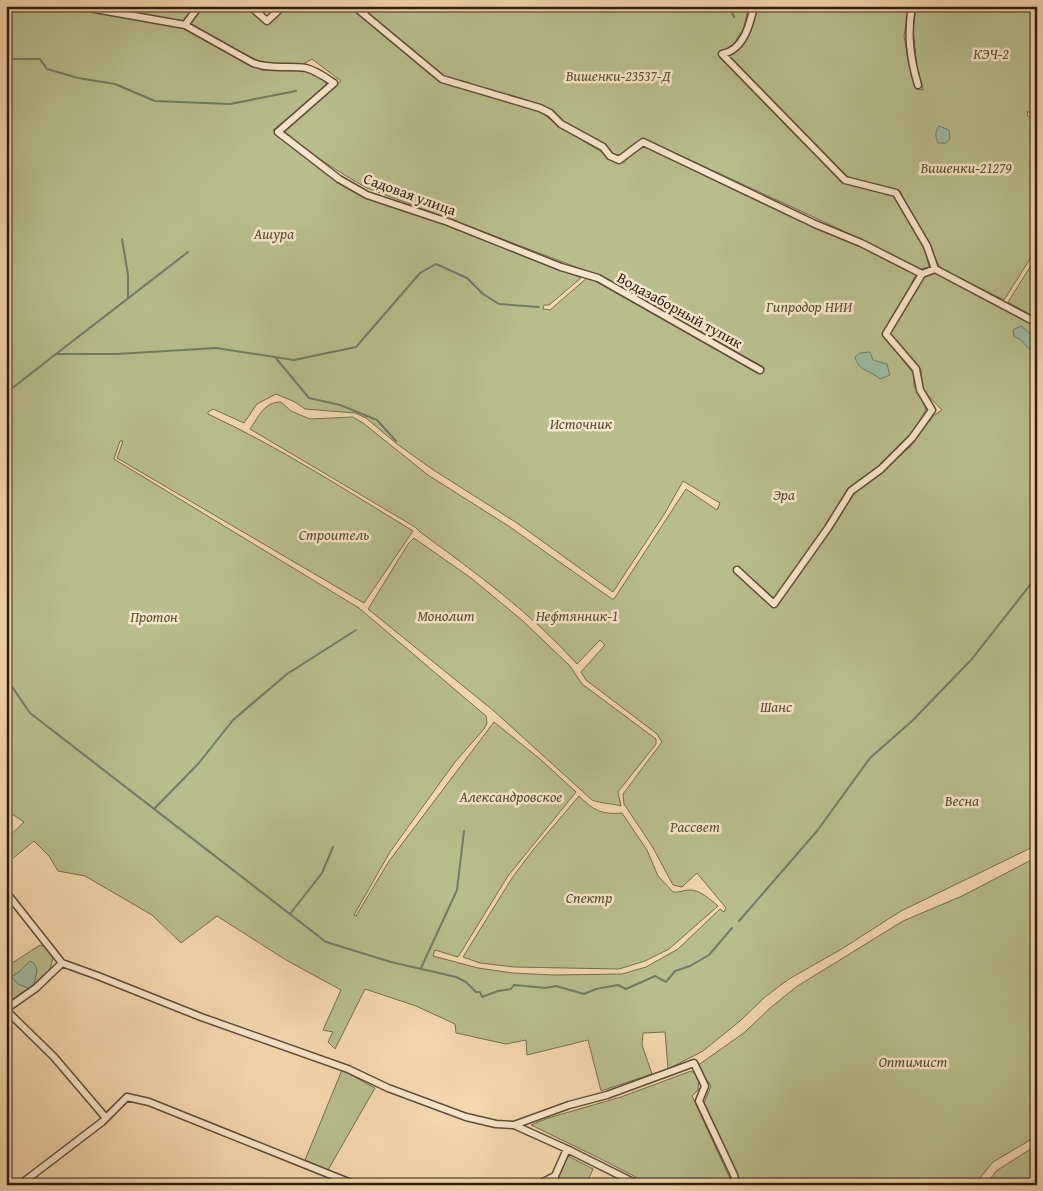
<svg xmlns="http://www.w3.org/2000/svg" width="1043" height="1191" viewBox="0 0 1043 1191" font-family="'Gentium Book Plus',serif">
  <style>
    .green { fill: #b8bf8d; stroke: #726e50; fill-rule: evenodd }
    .water { fill: #9dbba4; stroke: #707c6a }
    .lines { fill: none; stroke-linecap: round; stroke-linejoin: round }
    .stream { stroke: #707c6a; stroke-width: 2 }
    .street-casing { stroke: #5e4c39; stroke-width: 9 }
    .street { stroke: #f8e6ca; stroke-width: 6 }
    .labels { text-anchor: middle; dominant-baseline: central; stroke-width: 5; stroke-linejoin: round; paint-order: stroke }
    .park-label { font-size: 15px; font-style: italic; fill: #564e37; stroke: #f8e6ca }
    .street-label { font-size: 15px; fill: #2c1e12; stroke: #f8e6ca }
  </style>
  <rect width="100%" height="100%" fill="#f5d8ae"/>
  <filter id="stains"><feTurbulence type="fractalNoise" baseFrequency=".004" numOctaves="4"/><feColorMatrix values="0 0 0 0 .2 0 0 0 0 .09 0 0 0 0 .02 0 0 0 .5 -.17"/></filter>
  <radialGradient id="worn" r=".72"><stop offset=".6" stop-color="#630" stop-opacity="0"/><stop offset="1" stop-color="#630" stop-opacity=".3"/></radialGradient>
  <path class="green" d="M6 6H196L183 22V28L262 70H303L323 78 326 83 325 88 273 130 333 176 365 196 436 220 581 278 549 305H544L543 309 550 310 588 277 762 374 765 368 620 286 584 270 367 188C336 171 310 153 283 130L341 81 312 59 303 64H264L188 25 202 6H246L269 23 285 6H351L439 81 536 109 565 130 615 160 624 163C632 154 637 143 650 148L856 244 916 275 883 335 914 374V386L921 396 926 410 906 442 878 467 854 485 775 599 737 566 735 570 775 608 857 490 880 473 911 446 933 416 942 410 922 389 921 369 889 334 925 276 938 273 1037 326V845L901 911 840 950 789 979 765 997 740 1021 703 1051 668 1069 665 1032 643 1033 642 1045 652 1074 601 1091 588 1040 527 1055 526 1040 506 1044 456 1033 455 1024 416 1006 365 989 335 1049 328 1042 333 1032 323 1030 341 990 286 960 217 916 181 943 152 915 85 876 58 871 49 856 34 841 6 864V839L24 822 6 810ZM276 394 295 402 305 409 355 413 366 418 397 444 432 469 517 523 613 592 665 513 683 481 720 503 717 510 686 489 614 599H612L510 527 428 475 363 423 353 417 310 419 291 411 281 402C264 402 259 416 250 429L415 527 420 532C475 572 531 613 577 664L600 640 605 645 581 672 586 680 657 734 662 742 623 794 624 804 652 846 673 885 682 887 697 873 726 908 724 912 720 909 678 949 646 967 622 974 554 975 513 973 478 968 433 956 435 950 458 957 508 876 576 792 540 759 494 722 389 861 356 916 354 915 390 852 455 762 484 729 487 723 486 716 359 608 114 459 120 441H123L117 458 364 603 413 531C346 490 279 447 208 414V412L213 409 244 423 257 404Z
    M358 6H749L743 30C734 38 737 50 721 52L843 183 893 195 924 245 929 267 917 270 850 234 643 138 620 155 611 154 565 124 554 112 538 104 498 94 467 82 443 77Z
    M757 6H909L904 36 909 65 916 89 923 90 917 67 913 28 916 6H1037V118L1027 111 1028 116 1037 122V248L1004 300 940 268C929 241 912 218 900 191L848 178 726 56 751 31Z
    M1037 256V318L1008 302Z
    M414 538 471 578 523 621 570 666 582 684 656 739V744L618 792 621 806C610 803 603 804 592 800L494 711 368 609 408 544Z
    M579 796C593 810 602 815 622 813L647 850 658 876 673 892C679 893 683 890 689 890 699 889 711 900 718 906L669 949 645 961 619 969 514 967 480 963 463 957 512 878 533 850Z
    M1037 857V1136L993 1162 974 1185H740L737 1176 704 1103 711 1086 697 1066 745 1032 769 1009 796 987 903 921 962 896Z
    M40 945 44 946 53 958 50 969 34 984 37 970 30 961 19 972 11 977 18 984 28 988 6 1004V967Z
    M342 1070 375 1088 328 1170 305 1160Z
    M691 1071 699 1077 698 1090 692 1096 733 1185H651L599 1158 531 1125 548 1118 621 1097Z
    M1037 1145V1185H986L996 1171Z
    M568 1156 593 1169 586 1185H556L557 1180Z"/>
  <path class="water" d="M939 126 949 130 950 139 946 143H938C935 136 935 132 939 126Z
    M1021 326 1032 335 1033 343 1030 350 1021 340 1014 336 1013 330Z
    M870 352 873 360 887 364 890 375 880 379C870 370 858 371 855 357L860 353Z
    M30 961 34 963 37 970 34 984 28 988 18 984 11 977 19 972Z"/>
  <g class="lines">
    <path class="stream" d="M729 6 734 17
      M6 59H40L47 69 78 78 115 84 155 101 230 104 296 91
      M122 239 128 275V298
      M56 354 188 252
      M275 357 309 398 340 405 377 420 396 441
      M6 393 56 354H117L216 348 294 360 356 347 420 273 436 264 467 278 483 294 499 304 539 307
      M6 678 30 713 326 942 391 962 456 977 466 982 476 992H480L482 997 498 991 511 989 514 985 546 988 556 986 584 994 596 989 618 985 626 989 655 976 666 982 675 971 690 966 709 955 732 928
      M154 809 198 764 233 720 287 674 356 630
      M290 914 322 873 333 847
      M739 921 817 831 870 758 912 721 971 660 1034 580
      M421 968 457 890 464 831"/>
    <g class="street-casing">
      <path id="street" d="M78 6 185 25 253 63C273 70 287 65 306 68 317 71 325 77 334 83L278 132 339 179 367 195 448 222 561 267 598 278 760 370
        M250 6 267 21 283 6
        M354 6 442 79 540 108 550 113 561 124 603 147 610 156 619 160 643 142 815 224 861 243 922 274
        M754 6C750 24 744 50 722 54L845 180 896 193 927 246 935 269
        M912 6C907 34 910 58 918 85
        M185 25 199 6
        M737 570 774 604 828 528 851 491 881 469 912 438 932 410 920 390 916 369 886 334 922 274 935 269 1037 323
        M6 892 62 963
        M6 1009 36 988 62 963 98 976 201 1017 348 1069 388 1088 466 1117 496 1124 514 1125 567 1149 639 1185
        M6 1010 54 1057 106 1118
        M514 1125 569 1105 607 1095 694 1063 705 1086 699 1101 734 1175 737 1185
        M24 1185 26 1180 102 1122 127 1097 149 1102 356 1185
        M537 1185 555 1176
        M554 1185 555 1176 567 1149"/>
    </g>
    <use href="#street" class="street"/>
  </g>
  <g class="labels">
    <g class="park-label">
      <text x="991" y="53">КЭЧ-2</text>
      <text x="618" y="75">Вишенки-23537-Д</text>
      <text x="966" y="167">Вишенки-21279</text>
      <text x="274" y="233">Ашура</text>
      <text x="809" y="306">Гипродор НИИ</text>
      <text x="581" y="423">Источник</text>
      <text x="784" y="494">Эра</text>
      <text x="334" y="534">Строитель</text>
      <text x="446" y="615">Монолит</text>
      <text x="577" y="615">Нефтянник-1</text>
      <text x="154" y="616">Протон</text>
      <text x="776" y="706">Шанс</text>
      <text x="511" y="796">Александровское</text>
      <text x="962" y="800">Весна</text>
      <text x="695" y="826">Рассвет</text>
      <text x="589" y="897">Спектр</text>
      <text x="913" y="1061">Оптимист</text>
    </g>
    <g class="street-label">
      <text transform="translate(410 194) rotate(20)">Садовая улица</text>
      <text transform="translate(680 310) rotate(29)">Водазаборный тупик</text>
    </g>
  </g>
  <rect width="1043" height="1191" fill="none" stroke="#f5d8ae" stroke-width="25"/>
  <rect x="8" y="8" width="1028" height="1176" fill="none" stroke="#2c1e12" stroke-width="2.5"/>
  <rect x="12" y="12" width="1018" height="1166" fill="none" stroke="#2c1e12"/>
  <rect width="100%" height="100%" filter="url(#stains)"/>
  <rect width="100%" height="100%" fill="url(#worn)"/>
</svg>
